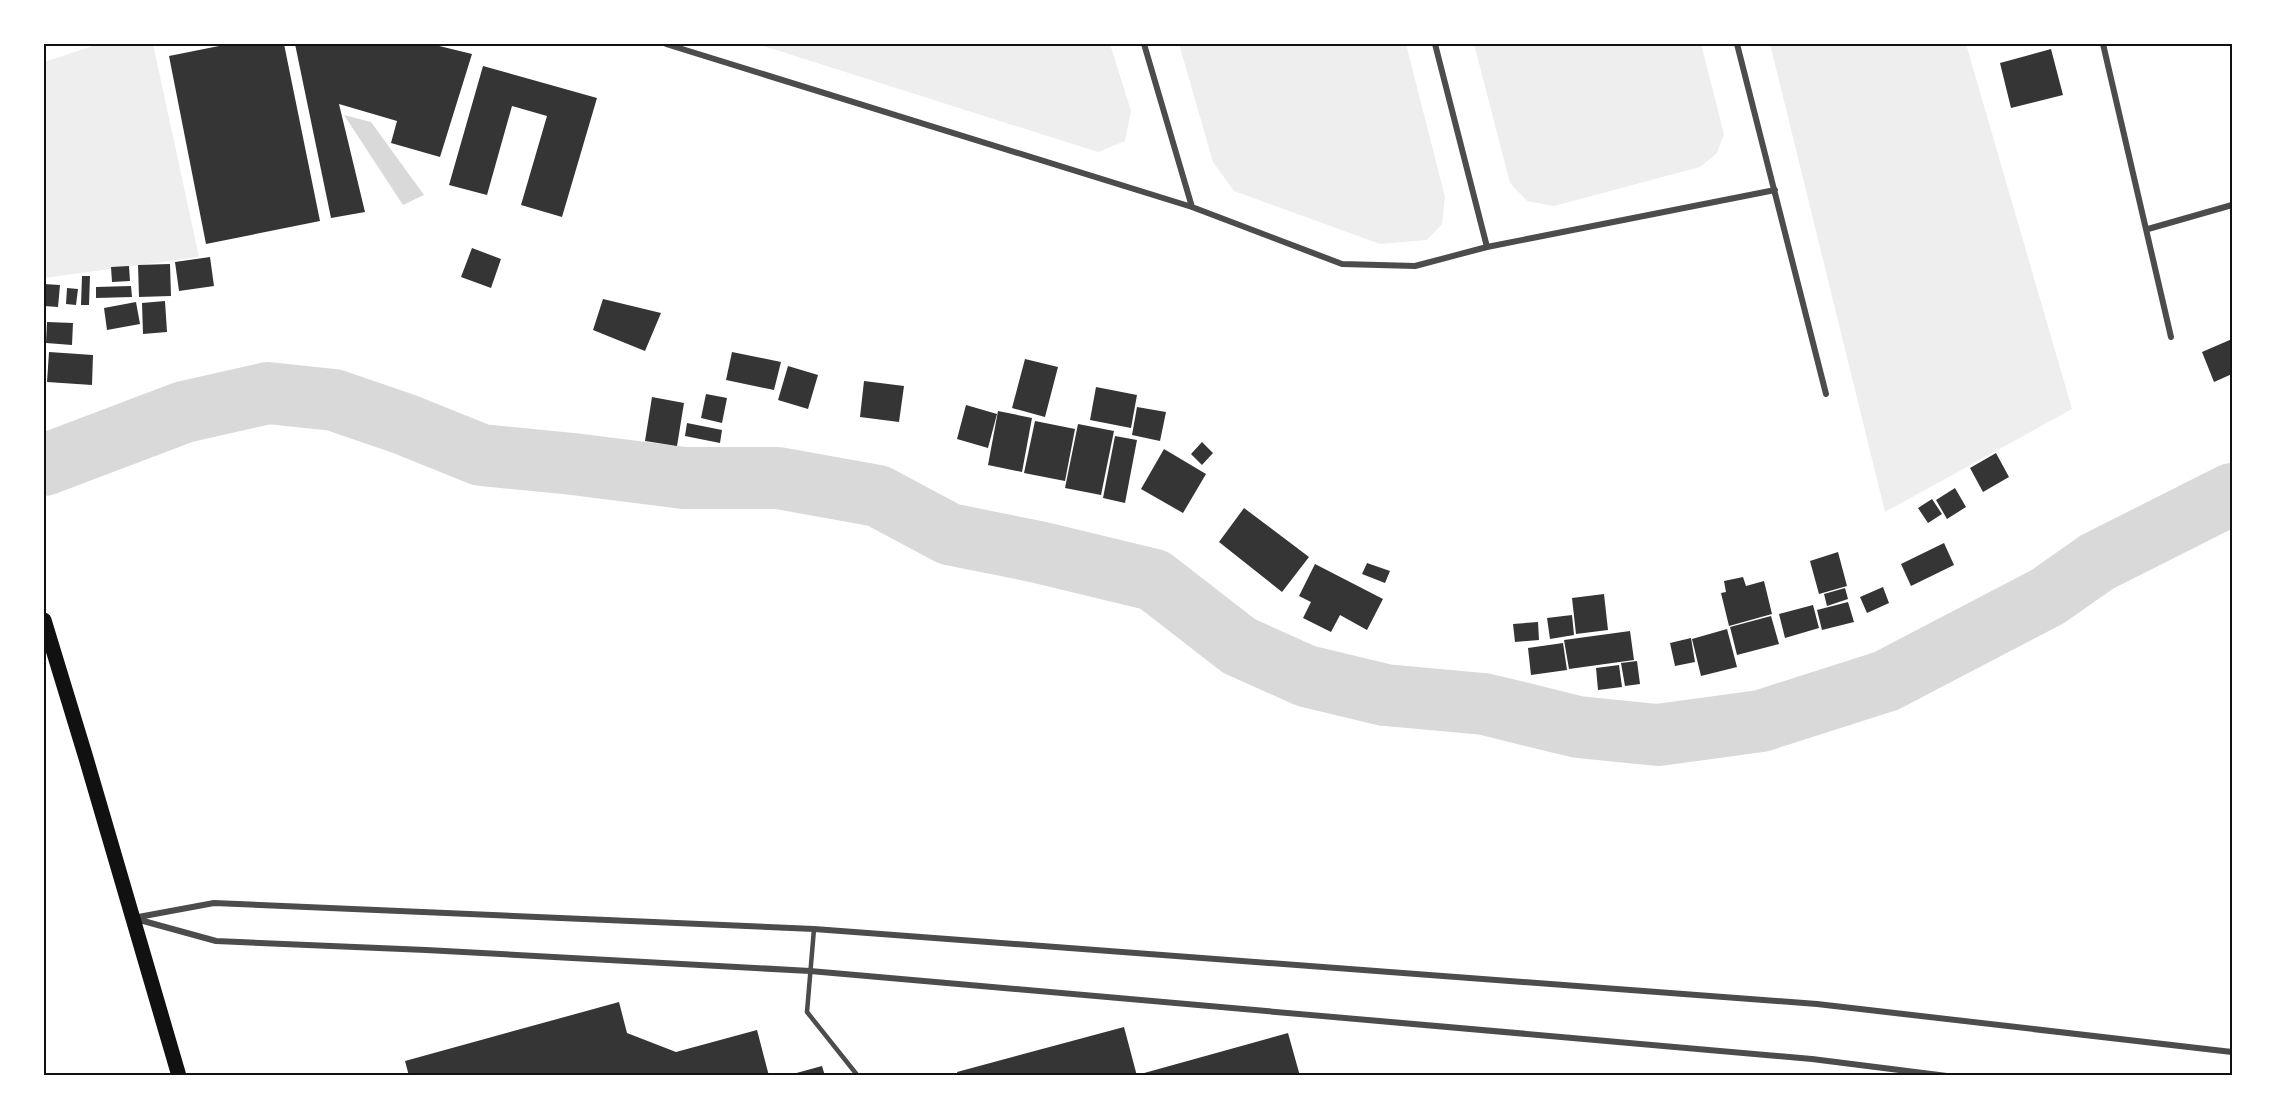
<svg xmlns="http://www.w3.org/2000/svg" width="2276" height="1119" viewBox="0 0 2276 1119" font-family="Mulish,sans-serif">
  <style>
    .green { fill: #eee }
    .water { fill: #d9d9d9 }
    .lines { fill: none; stroke-linecap: round; stroke-linejoin: round }
    .river { stroke: #d9d9d9; stroke-width: 62 }
    .building { fill: #353535 }
    .service { stroke: #4c4c4c; stroke-width: 4.5 }
    .minor { stroke: #4c4c4c; stroke-width: 6 }
    .primary { stroke: #111; stroke-width: 15 }
    .neatline { fill: none; stroke: #111; stroke-width: 2 }
  </style>
  <rect width="100%" height="100%" fill="#fff"/>
  <path class="green" d="M99 44H153L199 257 44 278V62Z
    M757 44H1110L1131 111 1125 141 1098 152Z
    M1179 44H1406L1445 197 1442 224 1427 240 1380 244 1234 191 1213 162Z
    M1474 44H1701L1724 134 1717 153 1700 167 1554 206 1527 201 1510 183Z
    M1770 44H1966L2072 409 1885 512Z"/>
  <path class="water" d="M344 115 371 122 424 195 403 205Z"/>
  <g class="lines">
    <path class="river" d="M44 465 184 412 268 393 334 400 404 424 481 455 573 464 684 478H778L878 496 949 534 1038 552 1154 580 1239 646 1306 676 1385 695 1484 704 1578 727 1658 735 1761 721 1886 681 2047 597 2097 562 2232 494"/>
  </g>
  <path class="building" d="M229 44H284L320 221 206 244 169 56Z
    M295 44H431L472 54 440 157 391 143 397 121 339 104 365 212 331 218Z
    M2051 49 2063 95 2011 108 2000 63Z
    M483 66 597 98 562 217 521 205 547 116 512 106 487 195 449 185Z
    M472 248 501 259 491 288 461 277Z
    M210 257 214 286 179 291 175 262Z
    M170 264 171 296 139 297 138 265Z
    M129 266 130 281 112 282 111 267Z
    M82 276H90L89 305H81Z
    M44 284 60 285 58 307 44 306Z
    M131 286 132 297 96 298V287Z
    M67 288 78 289 76 305 66 304Z
    M603 299 661 313 645 351 593 330Z
    M165 301 167 332 143 334 142 303Z
    M136 302 140 324 107 330 104 308Z
    M47 322 73 323 72 345 46 343Z
    M2232 339V374L2214 382 2202 352Z
    M49 352 93 355 92 385 47 382Z
    M732 352 781 362 774 390 726 380Z
    M1025 359 1058 367 1045 417 1012 408Z
    M788 366 818 375 808 409 778 400Z
    M864 381 904 386 899 422 860 417Z
    M1096 387 1137 395 1131 428 1090 420Z
    M706 394 727 398 722 423 701 418Z
    M652 397 684 403 677 446 645 441Z
    M966 405 997 414 988 448 957 439Z
    M1137 407 1166 412 1160 441 1132 435Z
    M998 411 1032 418 1022 472 988 465Z
    M1035 421 1075 429 1065 481 1024 473Z
    M687 423 722 430 720 443 685 436Z
    M1078 424 1114 431 1101 495 1065 488Z
    M1115 436 1137 440 1125 503 1103 498Z
    M1202 442 1213 453 1202 465 1191 454Z
    M1164 449 1206 474 1183 513 1141 489Z
    M1996 453 2009 477 1983 492 1970 468Z
    M1955 488 1966 507 1947 519 1936 500Z
    M1932 499 1942 514 1928 523 1918 508Z
    M1244 508 1309 557 1282 592 1219 542Z
    M1944 543 1954 565 1911 586 1901 564Z
    M1838 552 1847 586 1819 594 1810 561Z
    M1367 563 1390 571 1385 583 1362 574Z
    M1315 564 1383 599 1367 630 1340 615 1331 632 1303 618 1311 602 1299 596Z
    M1743 577 1746 586 1764 581 1772 614 1729 626 1721 593 1726 592 1724 581Z
    M1883 587 1889 603 1867 613 1860 597Z
    M1845 588 1848 599 1827 606 1824 594Z
    M1604 594 1608 630 1576 634 1572 598Z
    M1848 602 1854 622 1822 630 1817 610Z
    M1813 605 1819 628 1785 638 1779 614Z
    M1572 615 1574 635 1550 639 1547 618Z
    M1771 616 1779 644 1737 655 1730 627Z
    M1538 622 1539 640 1515 642 1513 624Z
    M1727 629 1737 667 1701 676 1692 639Z
    M1630 631 1634 660 1569 669 1564 640Z
    M1691 638 1695 662 1675 666 1670 643Z
    M1563 643 1567 670 1531 675 1528 648Z
    M1637 661 1640 684 1625 686 1621 663Z
    M1619 665 1622 687 1598 690 1596 668Z
    M619 1002 627 1033 676 1052 757 1030 769 1076H409L405 1061Z
    M1124 1027 1137 1076H958L957 1072Z
    M1288 1033 1300 1076H1137V1075Z
    M822 1066 825 1076H789V1075Z"/>
  <g class="lines">
    <path class="service" d="M814 929 807 1012 858 1076"/>
    <path class="minor" d="M666 44 1192 207 1342 264 1415 266 1487 247 1775 190
      M1144 44 1192 207
      M1435 44 1487 247
      M1737 44 1826 394
      M2103 44 2171 337
      M2148 229 2232 205
      M133 918 214 903 814 929 1817 1004 2232 1052
      M136 919 216 941 426 950 810 971 1812 1059 1947 1076"/>
    <path class="primary" d="M44 620 86 758 179 1076"/>
  </g>
  <rect width="2276" height="1119" fill="none" stroke="#ffffff" stroke-width="90"/>
  <rect x="45" y="45" width="2186" height="1029" class="neatline"/>
</svg>
